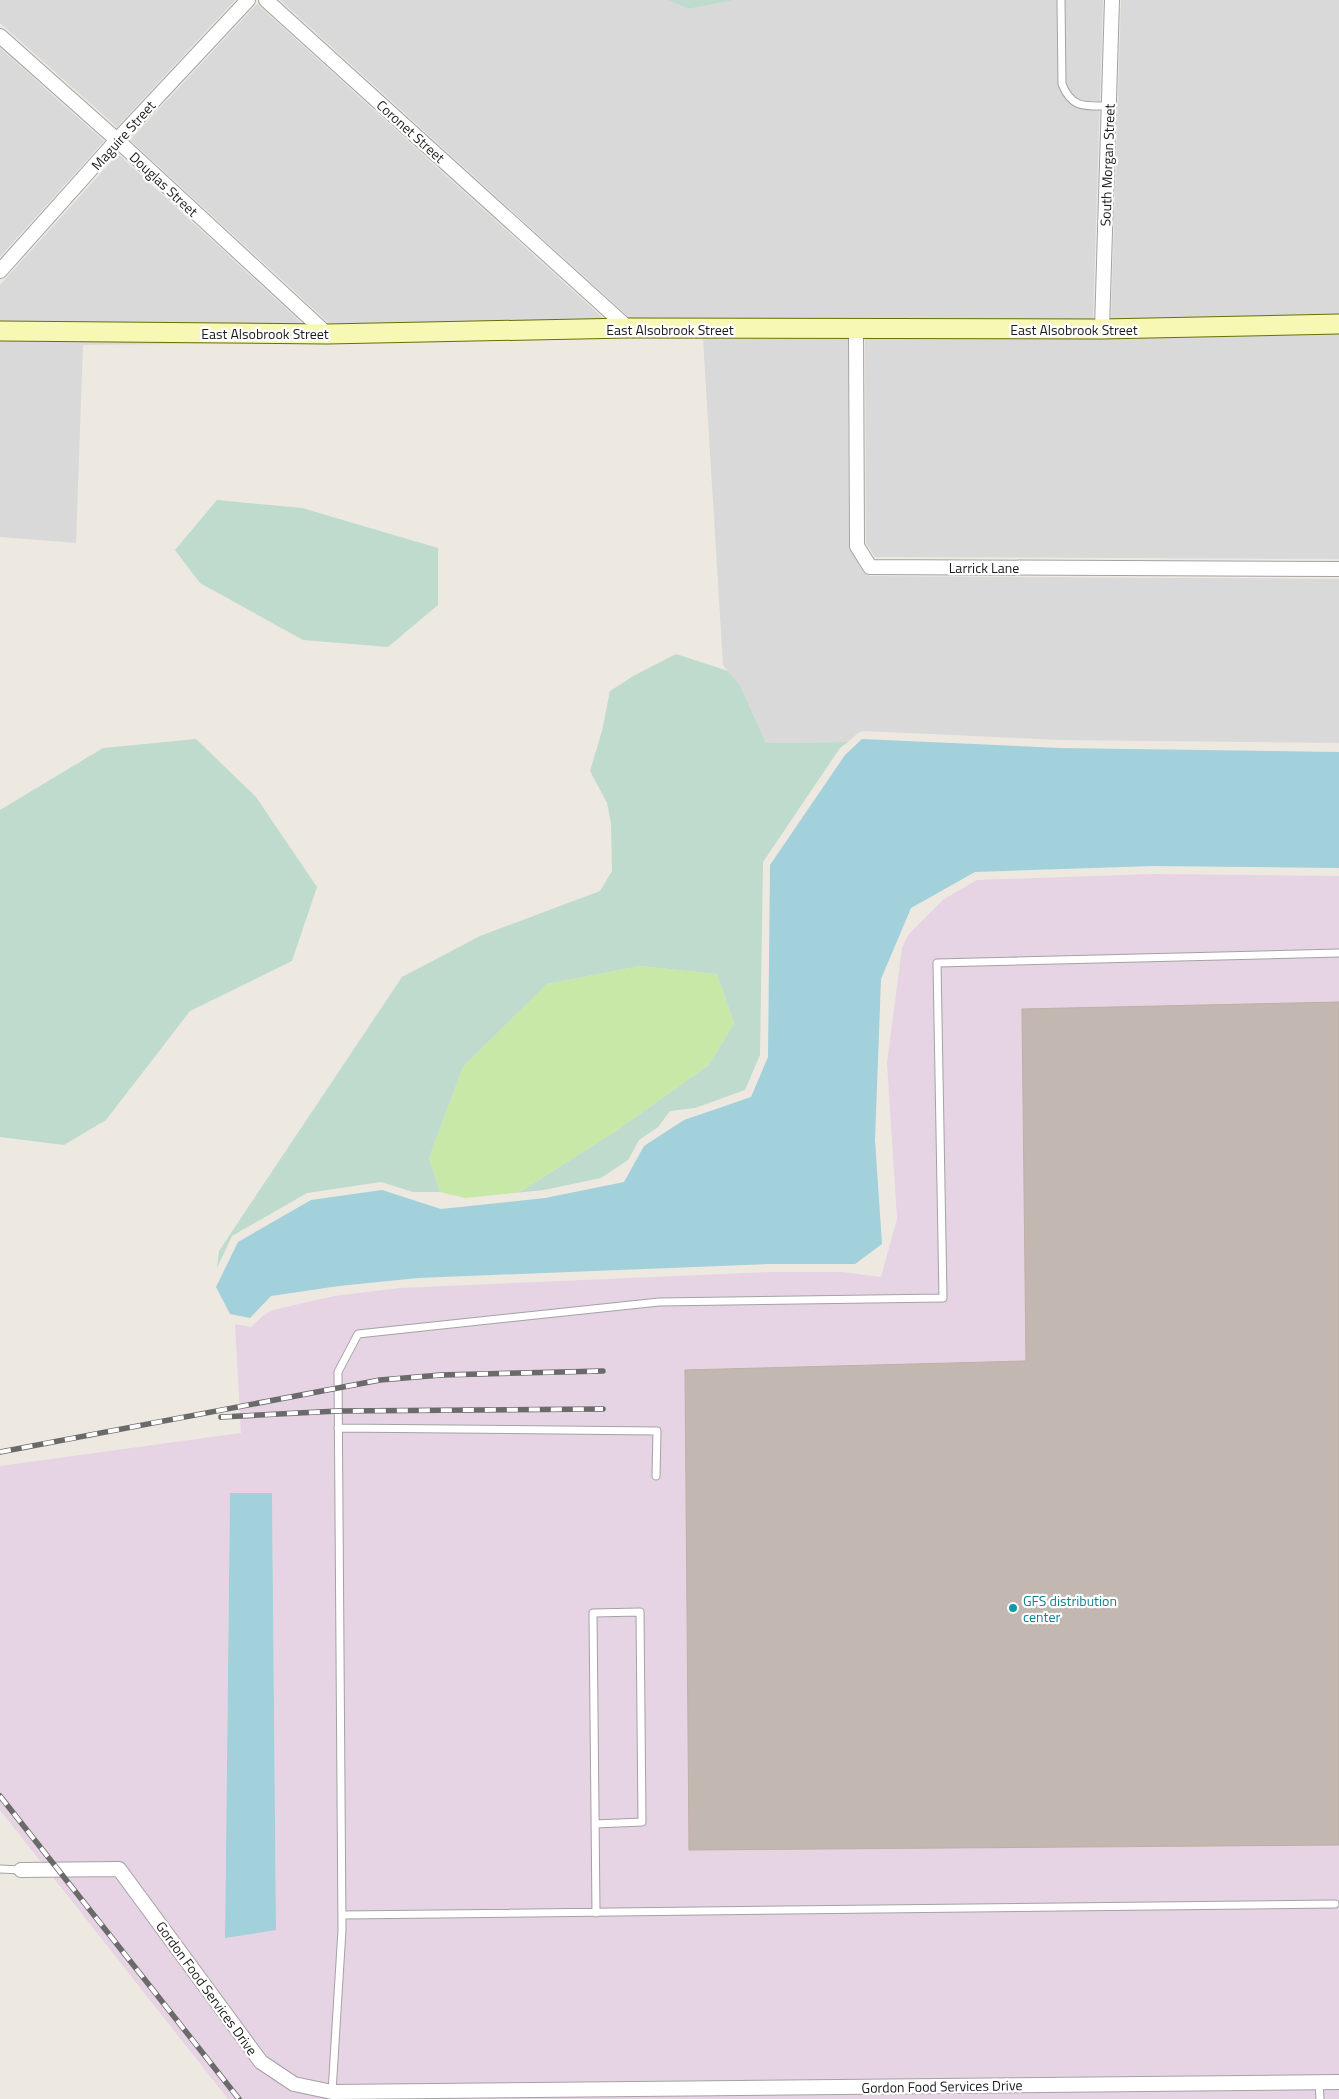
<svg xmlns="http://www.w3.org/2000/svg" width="1339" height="2099" viewBox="0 0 1339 2099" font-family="'Titillium Web',sans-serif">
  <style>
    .residential { fill: #dad9d9 }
    .industrial { fill: #e6d3e3; fill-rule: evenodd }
    .grass { fill: #c8e8a7 }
    .wetland { fill: #bedbcd }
    .water { fill: #a2d0db }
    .building { fill: #c2b8b1; stroke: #bfafa4 }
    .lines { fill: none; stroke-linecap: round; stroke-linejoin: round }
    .lane-casing { stroke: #a3a3a3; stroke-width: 9 }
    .street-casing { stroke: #a3a3a3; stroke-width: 16 }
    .secondary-casing { stroke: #677006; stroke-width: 21 }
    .lane { stroke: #fff; stroke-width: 7 }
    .street { stroke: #fff; stroke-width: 14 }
    .secondary { stroke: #f7f8b4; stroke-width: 19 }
    .rail-casing { stroke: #6a6a6a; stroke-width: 5.5 }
    .rail { stroke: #fff; stroke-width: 4; stroke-dasharray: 11; stroke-linecap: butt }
    .culture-dot { fill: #0f9aa8; stroke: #fff; stroke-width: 2 }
    .labels { text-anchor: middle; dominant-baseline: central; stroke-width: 4.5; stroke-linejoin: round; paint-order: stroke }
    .street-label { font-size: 14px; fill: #1c1c1c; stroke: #fff }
    .culture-label { font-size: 14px; fill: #0d838f; stroke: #fff; text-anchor: start }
  </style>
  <rect width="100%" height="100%" fill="#ede9e1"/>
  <path class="residential" d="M0 0H235L117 127 0 23Z
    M280 0H668L688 9 735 0H1103L1093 319H631Z
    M1121 0H1339V314L1111 319Z
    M257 4 604 319 330 324 130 140Z
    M0 48 104 141 0 257Z
    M118 154 303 324 0 322V285Z
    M1339 334V559L875 557 866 543 865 339H1110Z
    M703 339H848L849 546 863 572 870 576 1339 579V743L1061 740 863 731 858 733 848 742 766 743 740 685 723 665Z
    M0 341 251 343 83 345 76 543 0 537Z"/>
  <path class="industrial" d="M1153 874 1339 876V2099H228L0 1810V1466L241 1433 235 1324 251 1327 264 1315 273 1310 334 1296 400 1288 769 1272H842L881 1277 897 1219 887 1063 902 948 908 935 944 899 977 880ZM230 1493H272L276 1929 225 1938Z"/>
  <path class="grass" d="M640 966 717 974 734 1023 709 1065 616 1131 523 1190 514 1193 465 1198 440 1192 429 1158 463 1067 547 984Z"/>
  <path class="wetland" d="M668 0H735L688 9Z
    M217 500 302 508 438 548V605L388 647 303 640 200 583 175 550Z
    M676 654 728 671 740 685 766 743 848 742 840 748 763 862 760 1055 745 1090 695 1108 670 1111 658 1127 639 1140 628 1160 601 1178 544 1190 514 1193 523 1190 616 1131 709 1065 734 1023 717 974 640 966 547 984 463 1067 429 1158 440 1192H413L381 1182 307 1193 232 1236 217 1268 219 1251 402 977 480 936 600 891 612 871 611 823 607 803 590 771 602 731 610 691 635 675Z
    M196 739 256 797 317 887 292 961 190 1011 106 1120 64 1145 0 1137V810L103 748Z"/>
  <path class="water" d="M862 739 1060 748 1339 752V868L1153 866 975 872 911 908 881 979 875 1140 882 1244 855 1264H769L418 1278 339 1286 271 1296 250 1318 230 1314 216 1287 238 1242 311 1200 382 1190 441 1209 545 1198 624 1182 644 1146 684 1120 751 1097 768 1057 770 865 845 755Z
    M230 1493H272L276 1930 225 1938Z"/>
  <path class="building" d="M1339 1002V1845L689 1850 685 1370 1026 1361 1022 1009Z"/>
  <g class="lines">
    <g class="lane-casing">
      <path id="lane" d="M1061 0 1062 84C1072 109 1085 106 1109 106
        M338 1428 657 1431 656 1476
        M595 1824 642 1822 640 1612 593 1613 596 1913
        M0 1869 21 1870
        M342 1915 1335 1904
        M1319 2082 1320 2099
        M332 2092 342 1930 338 1372 358 1334 659 1302 943 1298 937 963 1339 953"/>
    </g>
    <g class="street-casing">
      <path id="street" d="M266 0 628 328
        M0 36 117 140 327 334
        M0 271 117 140 248 0
        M1102 329 1112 0
        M856 330 857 546 870 567 1339 569
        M21 1870 119 1869 261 2062 294 2084 332 2092 1339 2082"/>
    </g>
    <g class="secondary-casing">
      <path id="secondary" d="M0 331 327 334 628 328 1102 329 1339 324"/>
    </g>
    <use href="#lane" class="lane"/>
    <use href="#street" class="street"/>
    <use href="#secondary" class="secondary"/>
    <g class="rail-casing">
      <path id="rail" d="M221 1417 338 1411 603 1409
        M0 1452 380 1380 441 1375 603 1371
        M0 1796 239 2099"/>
    </g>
    <use href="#rail" class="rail"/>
  </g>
  <circle class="culture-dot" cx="1013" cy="1608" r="5"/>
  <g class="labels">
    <g class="street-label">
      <text transform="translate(411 131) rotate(42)">Coronet Street</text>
      <text transform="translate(123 135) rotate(-48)">Maguire Street</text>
      <text transform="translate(1107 165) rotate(-88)">South Morgan Street</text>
      <text transform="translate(164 184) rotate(43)">Douglas Street</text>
      <text x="670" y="329">East Alsobrook Street</text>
      <text x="1074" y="329">East Alsobrook Street</text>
      <text x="265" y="333">East Alsobrook Street</text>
      <text x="984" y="567">Larrick Lane</text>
      <text transform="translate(207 1988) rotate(54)">Gordon Food Services Drive</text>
      <text transform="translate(942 2086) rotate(-1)">Gordon Food Services Drive</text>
    </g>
    <g class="culture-label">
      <text x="1023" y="1600">GFS distribution<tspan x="1023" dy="16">center</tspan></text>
    </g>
  </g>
</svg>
